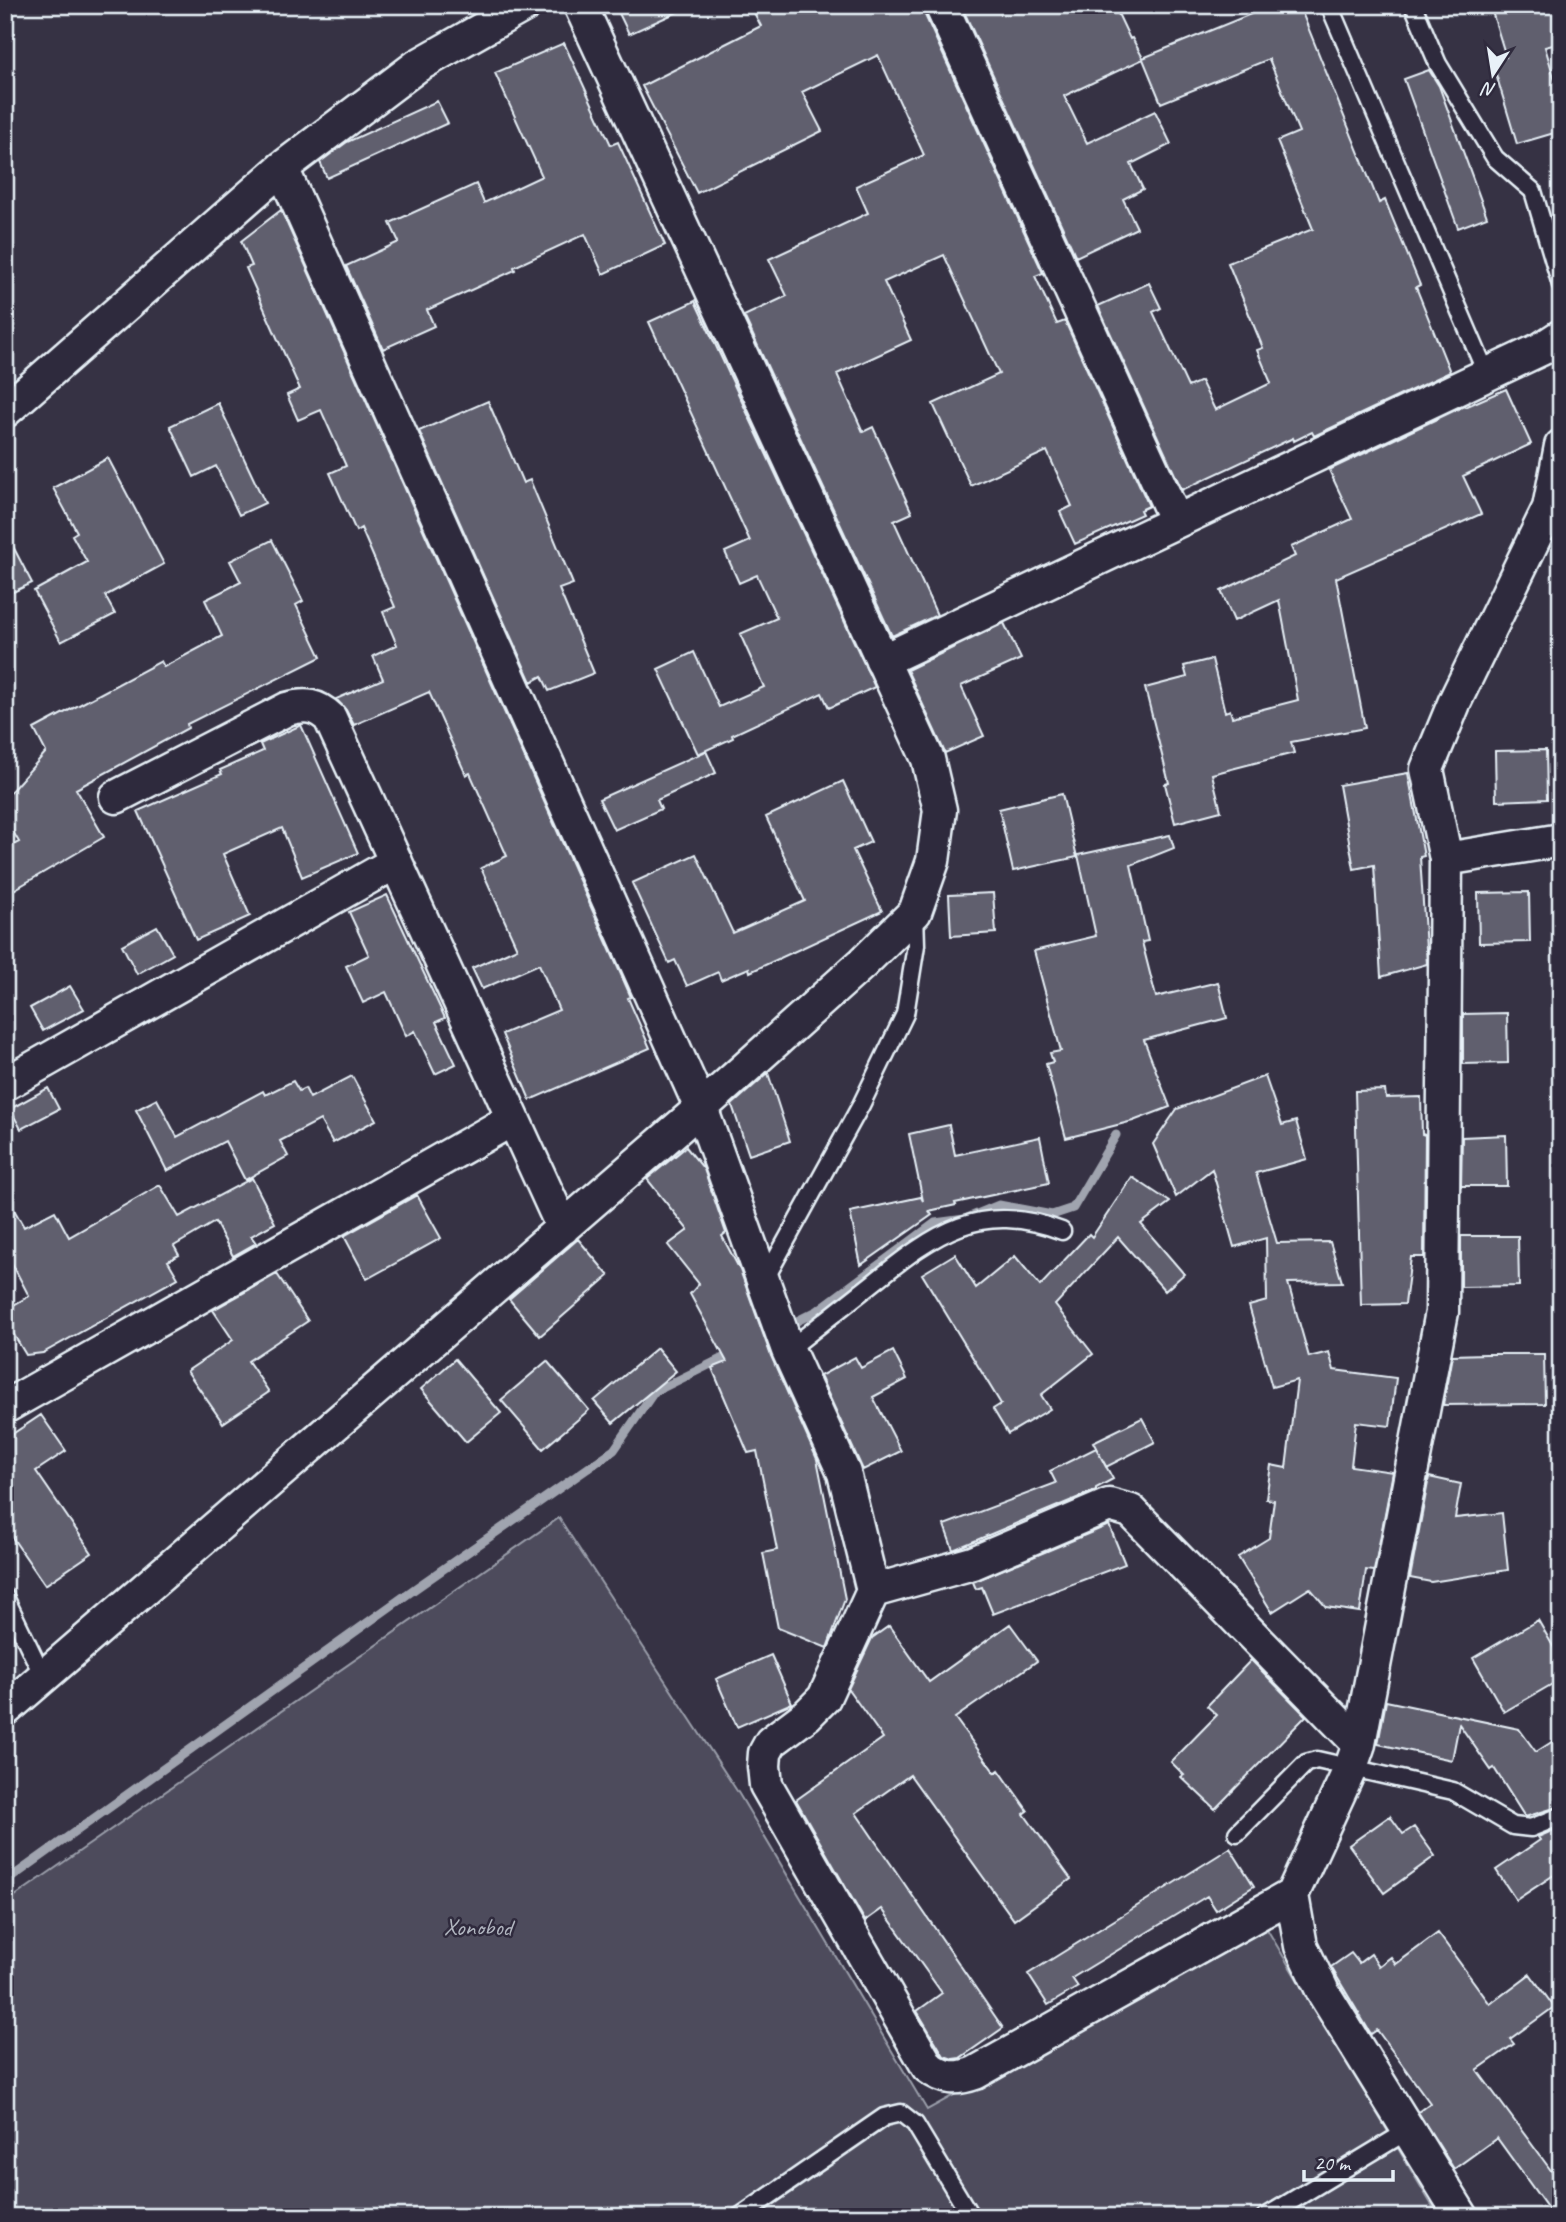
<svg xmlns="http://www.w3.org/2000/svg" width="1566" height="2222" viewBox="0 0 1566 2222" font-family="Caveat,sans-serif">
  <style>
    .built { fill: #433f51 }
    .green { fill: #4d4b5c; stroke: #9a9eaa; stroke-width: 2 }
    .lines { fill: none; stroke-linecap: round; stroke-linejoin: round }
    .stream { stroke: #a0a4af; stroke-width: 9 }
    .building { fill: #605e6e; stroke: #e8f1f8; stroke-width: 2 }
    .lane-casing { stroke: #e8f1f8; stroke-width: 21 }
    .street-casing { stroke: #e8f1f8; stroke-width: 37 }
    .lane { stroke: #2f2a3d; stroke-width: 16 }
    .street { stroke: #2f2a3d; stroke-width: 32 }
    .labels { text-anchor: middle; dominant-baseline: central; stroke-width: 5; stroke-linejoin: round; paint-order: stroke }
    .park-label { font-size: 24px; fill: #b2b7c1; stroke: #2f2a3d }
  </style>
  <rect width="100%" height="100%" fill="#363244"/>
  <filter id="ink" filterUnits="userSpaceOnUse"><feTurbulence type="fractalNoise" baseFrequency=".0143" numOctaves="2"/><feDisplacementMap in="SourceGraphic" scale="14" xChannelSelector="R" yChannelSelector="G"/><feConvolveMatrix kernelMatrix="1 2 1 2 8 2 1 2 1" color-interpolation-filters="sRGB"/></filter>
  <g filter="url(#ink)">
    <path class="built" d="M5 1639 20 1671 5 1684Z"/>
    <path class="green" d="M559 1518 739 1794 927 2110 1264 1924 1439 2217H5V1903Z"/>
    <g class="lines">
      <path class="stream" d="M755 1342 817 1311 935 1223 965 1219 999 1205 1052 1215 1073 1208 1116 1135
        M5 1882 416 1588 614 1450 654 1392 733 1353"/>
    </g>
    <path class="building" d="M615 5H693L629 34Z
      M750 5H923L924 13 1043 273 1035 276 1057 324 1065 321 1149 506 1140 510 1142 514 1075 544 1060 512 1072 506 1047 451 971 486 933 404 999 374 944 255 884 282 911 340 837 374 863 432 873 427 912 513 894 521 937 615 892 636 744 316 787 296 769 259 868 213 856 186 924 155 878 55 802 92 822 131 697 193 642 86 761 26Z
      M961 5H1114L1130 39 1132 38 1143 58 1251 14 1247 5H1299L1379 203 1385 200 1420 285 1416 287 1450 372 1314 436 1312 432 1294 441 1293 438 1182 490 1098 306 1149 283 1161 308 1153 312 1188 387 1201 381 1215 410 1271 383 1257 350 1263 348 1228 263 1313 229 1277 141 1299 132 1269 59 1161 103 1143 59 1064 96 1087 143 1155 111 1171 144 1131 164 1143 189 1123 199 1137 228 1076 257Z
      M1490 5H1561V43L1545 47 1561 101V131L1517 144 1492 61 1506 57Z
      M564 43 611 145 618 142 665 245 603 274 585 234 514 267 515 270 427 310 434 326 383 349 346 266 399 242 390 223 476 184 484 203 542 176 495 73Z
      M1429 70 1439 86 1487 217 1458 228 1404 79Z
      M437 101 448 123 327 178 320 162 347 142Z
      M281 210 631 997 628 998 650 1048 530 1100 502 1034 559 1010 539 964 482 989 472 968 517 948 481 868 507 856 470 773 466 775 429 692 354 725 346 710 336 699 383 679 373 656 397 645 383 612 395 607 361 528 356 531 330 473 346 466 321 410 298 420 287 395 300 389 246 268 252 266 241 241Z
      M695 301 875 687 829 708 822 693 732 735 733 738 698 754 658 669 694 652 719 707 764 687 740 634 777 618 757 575 739 583 725 552 750 541 649 322Z
      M1506 389 1531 444 1463 476 1481 514 1336 578 1365 728 1291 742 1294 753 1212 774 1221 811 1175 823 1165 784 1169 783 1145 688 1187 677 1184 666 1212 659 1225 712 1230 710 1232 717 1298 700 1279 600 1234 621 1221 591 1295 556 1291 547 1352 519 1329 470 1464 406 1465 407Z
      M488 401 523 483 530 480 573 584 559 589 594 673 549 691 542 676 531 682 419 431Z
      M218 403 265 503 239 515 216 466 194 477 170 426Z
      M108 458 164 564 105 596 115 614 61 642 34 591 87 562 72 535 77 532 53 488Z
      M5 531 32 583 5 596Z
      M272 540 303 601 296 605 321 657 187 724 188 728 76 789 104 837 5 895V849L19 842 5 818V798L46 752 34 729 161 661 164 667 222 636 205 600 241 582 230 561Z
      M1004 623 1021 659 961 686 984 736 945 753 907 670Z
      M301 725 358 853 302 877 282 828 223 854 250 916 196 940 138 811 222 774 220 770 263 751 260 744Z
      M1546 750 1547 799 1496 801 1495 751Z
      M706 751 716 773 657 800 661 809 614 830 599 799Z
      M1408 773 1424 856 1420 857 1427 964 1381 977 1374 865 1354 869 1339 785Z
      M843 781 871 842 853 850 882 911 750 972 749 968 721 980 718 972 687 986 675 960 669 963 632 883 696 854 733 933 805 901 766 817Z
      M1062 794 1077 857 1013 871 999 809Z
      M1170 835 1174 848 1131 865 1148 941 1142 942 1156 997 1218 982 1227 1018 1144 1040 1170 1107 1133 1121 1066 1138 1046 1064 1053 1062 1050 1053 1061 1051 1034 951 1096 936 1078 855Z
      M1529 892 1530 942 1479 943 1478 893Z
      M993 893 996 933 951 936 949 895Z
      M387 895 445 1018 436 1022 456 1064 435 1074 415 1031 406 1036 386 992 363 1003 346 966 369 955 349 912Z
      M157 926 173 954 137 974 122 945Z
      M70 986 84 1009 43 1031 30 1008Z
      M1507 1013 1508 1063 1463 1064V1014Z
      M768 1073 790 1141 749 1155 732 1105Z
      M352 1076 376 1120 333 1143 320 1120 280 1141 288 1156 245 1180 225 1141 167 1171 136 1110 157 1099 177 1137 263 1091 265 1095 293 1081 299 1091 305 1088 310 1098Z
      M1265 1076 1282 1125 1296 1121 1307 1159 1256 1173 1277 1243 1330 1242 1342 1282 1288 1283 1309 1357 1329 1352 1334 1370 1396 1378 1390 1426 1356 1422 1351 1466 1393 1472 1374 1571 1366 1570 1360 1612 1326 1607 1310 1588 1272 1612 1238 1557 1269 1538 1274 1500 1266 1499 1271 1465 1286 1468 1297 1380 1272 1387 1249 1306 1267 1301 1266 1238 1234 1247 1212 1169 1176 1197 1153 1144 1177 1109Z
      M48 1088 59 1109 21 1129 10 1109Z
      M1385 1090 1386 1098 1421 1097 1422 1134 1425 1135 1424 1257H1411L1405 1304 1361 1305 1355 1091Z
      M949 1125 955 1155 1040 1137 1049 1183 955 1203 956 1205 929 1211 932 1215 861 1265 850 1212 921 1197 923 1201 909 1134Z
      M1506 1135 1507 1186H1461L1462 1137Z
      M686 1147 704 1169 726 1233 722 1236 740 1270 771 1356 817 1459 845 1599 827 1648 778 1628 763 1553 777 1550 757 1451 748 1453 712 1368 727 1362 690 1294 699 1284 668 1245 688 1230 647 1179Z
      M1132 1177 1170 1202 1141 1224 1184 1274 1165 1291 1118 1237 1055 1305 1093 1354 1041 1395 1050 1409 1008 1434 993 1409 1001 1404 922 1274 955 1254 976 1288 1015 1256 1040 1286 1089 1234 1092 1237Z
      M252 1178 275 1223 251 1236 256 1243 233 1256 215 1222 174 1246 179 1255 168 1261 178 1278 43 1353 26 1355 5 1320V1310L29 1296 5 1250V1194L24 1227 55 1211 69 1237 160 1185 179 1217Z
      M417 1195 441 1238 367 1279 344 1236Z
      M1461 1236H1518L1519 1286 1461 1287Z
      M578 1239 609 1276 540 1336 509 1299Z
      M277 1274 308 1321 248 1361 269 1392 223 1423 187 1371 233 1340 213 1310Z
      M657 1348 676 1371 613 1423 594 1401Z
      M893 1351 907 1379 873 1397 901 1451 863 1470 820 1376 855 1357 861 1368Z
      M1486 1354H1544L1545 1404 1443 1405 1452 1355Z
      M455 1359 501 1413 466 1442 421 1389Z
      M547 1361 589 1410 543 1449 501 1400Z
      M41 1415 66 1451 36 1471 92 1553 45 1585 5 1527V1439Z
      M1142 1418 1155 1442 1106 1467 1093 1442Z
      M1096 1448 1113 1479 1096 1488V1490L953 1550 944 1525 1056 1483 1050 1471Z
      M1429 1477 1461 1484 1455 1518 1502 1513 1508 1570 1431 1582 1410 1578Z
      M1109 1525 1125 1564 993 1614 982 1587 976 1589 973 1582Z
      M1538 1620 1561 1660V1679L1504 1712 1473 1658Z
      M1010 1624 1037 1661 955 1718 995 1773 999 1770 1028 1811 1024 1814 1071 1879 1014 1920 910 1775 856 1813 1003 2028 960 2058 953 2059 944 2056 917 2011 942 1993 882 1909 865 1921 796 1800 883 1738 848 1689 872 1638 889 1626 929 1682Z
      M771 1655 792 1703 737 1727 716 1679Z
      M1251 1660 1306 1716 1215 1809 1181 1777 1184 1775 1171 1762 1217 1715 1207 1706Z
      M1386 1701 1519 1729 1536 1752 1561 1736V1806L1525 1817 1494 1768 1491 1770 1459 1724 1452 1760 1378 1744Z
      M1390 1816 1403 1834 1414 1827 1435 1856 1384 1893 1349 1845Z
      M1561 1827V1873L1560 1871 1516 1900 1496 1870 1540 1840 1538 1837Z
      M1230 1848 1254 1886 1216 1910 1207 1896 1072 1978 1078 1987 1048 2005 1028 1974Z
      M1438 1933 1490 2004 1530 1974 1554 2007 1510 2039 1514 2044 1477 2070 1561 2184V2217H1554L1497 2138 1454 2169 1418 2112 1430 2103 1377 2030 1371 2034 1331 1967 1351 1953 1359 1963 1371 1954 1379 1966 1391 1957 1396 1964Z"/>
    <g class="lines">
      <g class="lane-casing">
        <path id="lane" d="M1329 5 1487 375
          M1413 5 1438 64 1495 158 1533 191 1561 285
          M764 1281 861 1105 905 1014 916 945 915 913
          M788 1350C817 1327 845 1305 873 1283 935 1233 980 1200 1062 1231
          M5 1597 44 1678
          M1237 1833 1306 1763 1317 1760 1453 1791 1513 1826 1531 1828 1561 1816
          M739 2217 884 2117 901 2113 915 2124 971 2217
          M1265 2217 1409 2130"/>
      </g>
      <g class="street-casing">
        <path id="street" d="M941 5 1176 521
          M282 168 701 1108 788 1350 844 1473 873 1591
          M5 411 282 168 417 66 525 5
          M882 661 1541 349 1561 336
          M116 797 287 709C306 704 316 705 330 718L563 1228
          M1446 859 1561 840
          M5 1084 396 862
          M5 1407 513 1119
          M5 1710 701 1108 863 963 915 912 933 861 940 810 928 759 580 5
          M1292 1895 975 2073C956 2080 944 2079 928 2067L766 1785 764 1766 765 1753 771 1742 807 1715 824 1698 873 1591 973 1563 1109 1505 1131 1511 1359 1744
          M1462 2217 1323 1992 1301 1946 1292 1895 1351 1767 1359 1744 1442 1312 1446 859 1427 769 1455 701 1549 508 1561 446"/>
      </g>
      <use href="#lane" class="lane"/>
      <use href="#street" class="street"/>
    </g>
  </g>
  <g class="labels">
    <g class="park-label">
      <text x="478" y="1927">Xonobod</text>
    </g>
  </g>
  <rect width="1566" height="2222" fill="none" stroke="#2f2a3d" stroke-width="28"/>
  <rect x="14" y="14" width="1538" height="2194" fill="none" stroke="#e8f1f8" stroke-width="2.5" filter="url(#ink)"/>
  <g transform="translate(1493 74) rotate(192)" stroke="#2f2a3d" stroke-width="5" paint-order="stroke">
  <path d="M0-5L12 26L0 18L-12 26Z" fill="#e8f1f8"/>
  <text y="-10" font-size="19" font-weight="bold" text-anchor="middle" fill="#e8f1f8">N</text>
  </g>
  <path d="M1304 2170v10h89v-10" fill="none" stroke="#e8f1f8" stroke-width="3.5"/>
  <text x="1314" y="2170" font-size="21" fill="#e8f1f8" stroke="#2f2a3d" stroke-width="5" paint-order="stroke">20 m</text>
</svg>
